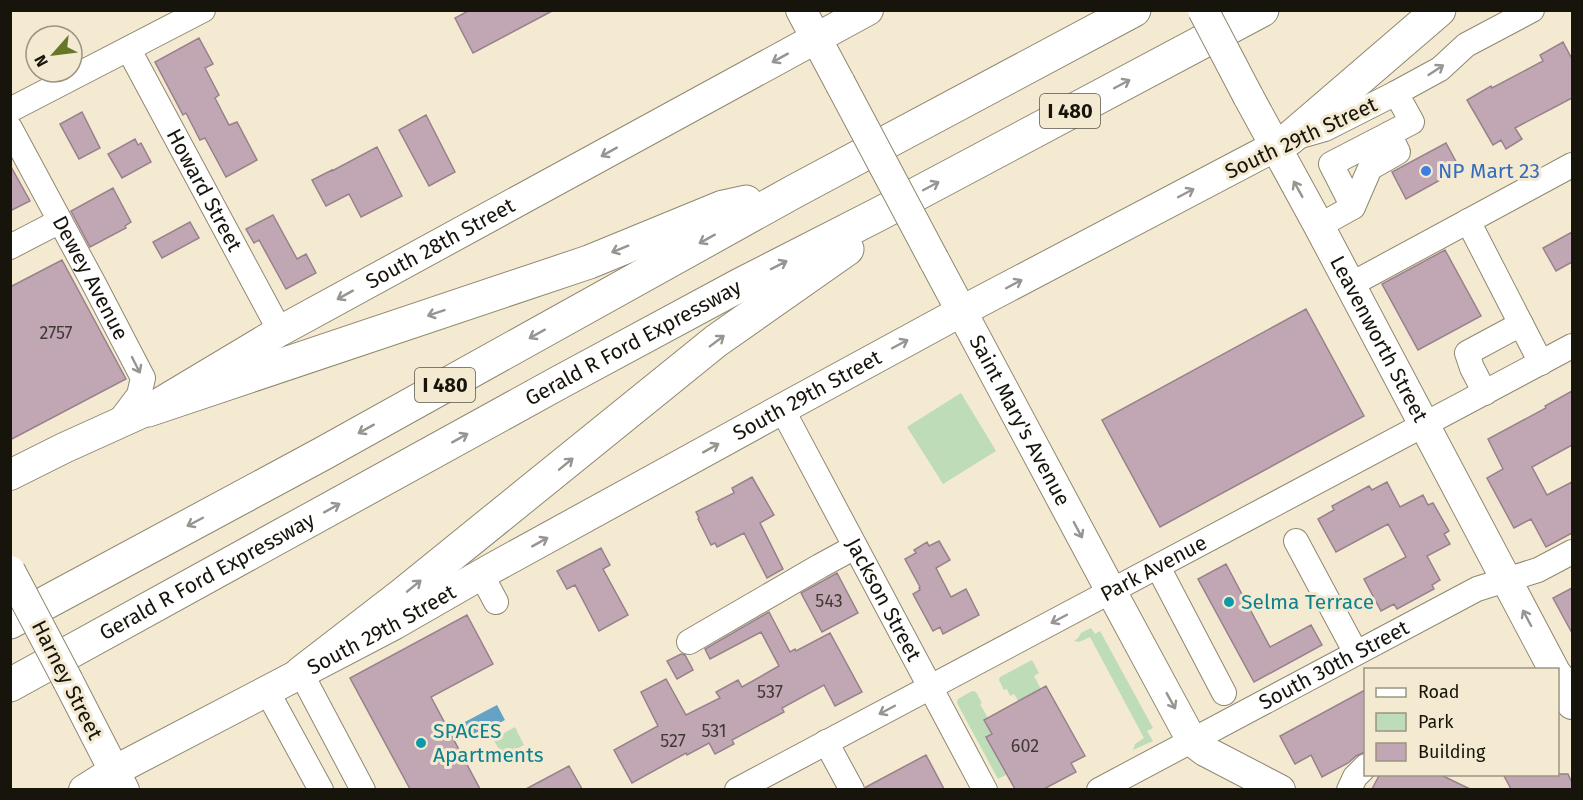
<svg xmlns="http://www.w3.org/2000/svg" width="1583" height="800" viewBox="0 0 1583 800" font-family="'Fira Sans',sans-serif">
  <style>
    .green { fill: #bedcb7 }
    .water { fill: #64a3c6 }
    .building { fill: #c1a7b4; stroke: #98808c; stroke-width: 1.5 }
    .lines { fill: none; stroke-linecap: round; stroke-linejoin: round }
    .minor-casing { stroke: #8f8770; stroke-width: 26 }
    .major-casing { stroke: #8f8770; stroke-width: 32 }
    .highway-casing { stroke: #8f8770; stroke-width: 35 }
    .minor { stroke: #fff; stroke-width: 24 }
    .major { stroke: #fff; stroke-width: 30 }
    .highway { stroke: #fff; stroke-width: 33 }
    .major-bridge-casing { stroke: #8f8770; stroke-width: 32; stroke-linecap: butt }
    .major-bridge { stroke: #fff; stroke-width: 30 }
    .oneway { stroke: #979591 }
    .shop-dot { fill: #3f7fe0; stroke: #f3ead1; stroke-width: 2 }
    .culture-dot { fill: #0f9aa8; stroke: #f3ead1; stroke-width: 2 }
    .labels { text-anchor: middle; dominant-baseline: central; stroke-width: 6; stroke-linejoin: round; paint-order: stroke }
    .number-label { font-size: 18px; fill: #423935 }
    .shield { fill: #f3ead1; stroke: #595446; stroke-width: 1.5 }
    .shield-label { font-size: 20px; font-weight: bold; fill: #17140b }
    .street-label { font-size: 21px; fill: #17140b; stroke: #f3ead1 }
    .shop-label { font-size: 21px; fill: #366cbe; stroke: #f3ead1; text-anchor: start }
    .culture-label { font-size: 21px; fill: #0d838f; stroke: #f3ead1; text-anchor: start }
  </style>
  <rect width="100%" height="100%" fill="#f3ead1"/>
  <path class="green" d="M961 393 996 451 943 484 907 427Z
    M1091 628 1095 634 1100 631 1153 728 1147 731 1153 741 1133 750 1135 744 1144 738 1090 637 1079 642 1074 641 1078 638 1081 633Z
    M1032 660 1039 673 1034 676 1042 691 1019 702 1014 694 1010 696 1007 689 1004 690 999 680 1000 677Z
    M972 691 976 692 982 703 980 704 988 718 984 720 992 734 986 737 1006 775 998 779 957 703 958 699Z
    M515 727 524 745 503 756 493 739Z"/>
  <path class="water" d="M497 705 505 720 469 740 461 724Z"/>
  <path class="building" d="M470 10H554L473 53 455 18Z
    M199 38 213 64 205 68 219 95 215 98 229 125 237 122 257 160 226 177 205 138 200 140 186 113 183 115 155 62Z
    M1563 42 1572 59V98L1515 128 1522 139 1506 149 1501 140 1493 145 1467 100 1491 86 1492 88 1543 61 1540 55Z
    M82 112 100 148 79 159 60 124Z
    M426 115 455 172 429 186 399 130Z
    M135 139 138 145 141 143 151 162 122 178 108 154Z
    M1446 143 1460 169 1406 199 1392 172Z
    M377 147 402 196 361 217 349 194 326 206 312 180 332 170V171Z
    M10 165 30 201 10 211Z
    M113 188 131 222 125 226 126 228 90 247 71 211Z
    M273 215 297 259 306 254 316 273 286 289 259 240 254 243 246 229Z
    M190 222 199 238 162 258 153 242Z
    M1572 232V262L1556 271 1543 248Z
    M1445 250 1481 316 1418 350 1382 284Z
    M62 260 126 379 10 440V287Z
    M1306 309 1364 416 1160 527 1102 420Z
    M1572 391V445L1532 467 1547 495 1572 482V533L1546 547 1531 519 1514 528 1487 478 1503 469 1488 439 1546 408 1545 406Z
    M752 477 774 515 760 523 783 569 767 578 744 533 717 547 715 543 711 545 698 519 699 518 696 512 734 493 732 488Z
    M1387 482 1400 507 1423 495 1428 505 1433 503 1449 531 1444 534 1450 544 1427 556 1440 580 1432 585 1434 589 1397 609 1394 604 1381 611 1364 579 1406 557 1388 524 1336 552 1318 519 1334 510 1332 506 1369 486 1372 490Z
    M939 541 950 560 936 568 951 597 966 589 979 615 943 634 940 627 933 631 913 594 920 590 919 588 920 587 905 559 916 553 914 550 927 542 929 546Z
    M601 548 610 565 603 569 628 615 599 631 575 585 567 589 557 571Z
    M1226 564 1270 647 1311 625 1322 645 1254 682 1198 579Z
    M837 573 858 613 822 632 801 593Z
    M1572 588V633L1553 598Z
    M769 612 790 652 795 649 796 651 830 633 862 692 835 706 824 685 782 708 784 712 732 740 734 744 715 754 709 743 687 755 686 753 632 783 614 750 658 726 641 692 666 679 686 715 720 698 716 692 738 680 742 687 779 666 761 632 710 659 705 649Z
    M467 615 493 664 431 697 480 789H410L350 678Z
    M681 654 685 655 693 670 677 679 667 661Z
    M1046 686 1085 756 1071 763 1076 772 1044 789H1015L986 737 992 734 984 720Z
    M1365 690V752L1356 756 1348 763 1322 777 1311 755 1295 764 1280 736Z
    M926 755 944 789H866V787Z
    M569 766 582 789H526Z
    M1380 774H1439L1470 789H1372Z
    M1503 774H1568L1572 783V789H1511Z"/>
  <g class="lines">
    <g class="minor-casing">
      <g id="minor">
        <path id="s1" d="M129 50 280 331"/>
        <path d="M10 110 203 10"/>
        <path id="s2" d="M10 128 94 284 143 378 139 395 117 424"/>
        <path d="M1297 137 1325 129 1396 93 1440 69 1466 45 1532 10"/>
        <path d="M1353 207 1331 164 1389 134"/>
        <path d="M1468 221 1541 363"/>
        <path d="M1319 226 1353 207 1370 168 1398 152 1389 134 1412 122 1396 93"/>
        <path d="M10 247 60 221"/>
        <path d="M1350 285 1572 165"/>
        <path d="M1485 393 1472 368 1467 353 1521 324"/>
        <path id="s3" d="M782 409 985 790"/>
        <path d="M1296 541 1356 653"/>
        <path d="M1158 567 1224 693"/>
        <path d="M481 574 496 602"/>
        <path d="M689 642 820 566 855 547"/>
        <path d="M301 673 363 790"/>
        <path d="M267 691 321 790"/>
        <path d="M826 742 852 790"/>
        <path id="s4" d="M737 790 1572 346"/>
        <path id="s5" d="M1099 790 1477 589 1538 570 1572 552"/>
        <path d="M1349 790 1355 777 1366 766"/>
      </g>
    </g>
    <g class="major-casing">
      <g id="major">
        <path d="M801 10 840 83"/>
        <path id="s6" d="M1248 96 1319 226 1554 670"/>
        <path id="s7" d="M934 260 1111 591 1192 741 1205 751 1280 790"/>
        <path id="s8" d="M10 475 64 448 148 410 280 331 868 10"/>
        <path d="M1558 676 1572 704"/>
        <path d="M68 681 124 790"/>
        <path id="s9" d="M84 790 114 771 395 624 489 570 782 409 962 311 1289 139"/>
      </g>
    </g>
    <g class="highway-casing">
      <g id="highway">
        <path d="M1289 139 1439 10"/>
        <path d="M148 410 589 262 723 207 746 202"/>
        <path d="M10 622 322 454 795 191 1134 10"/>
        <path d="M301 673 402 595 716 341 847 249"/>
        <path id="s10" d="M10 685 560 382 740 285 879 214 1262 10"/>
      </g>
    </g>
    <use href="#minor" class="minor"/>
    <use href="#major" class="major"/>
    <use href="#highway" class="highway"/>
    <g class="major-bridge-casing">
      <path id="major-bridge" d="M1203 10 1248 96
        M840 83 934 260
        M10 571 68 681"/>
    </g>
    <use href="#major-bridge" class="major-bridge"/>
  </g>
  <defs><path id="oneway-shaft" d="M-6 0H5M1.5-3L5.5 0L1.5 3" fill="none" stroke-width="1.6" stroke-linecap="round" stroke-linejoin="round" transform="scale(1.5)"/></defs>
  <g class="oneway">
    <use href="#oneway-shaft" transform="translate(780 58) rotate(151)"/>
    <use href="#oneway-shaft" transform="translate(1436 70) rotate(-33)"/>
    <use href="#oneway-shaft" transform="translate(1122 84) rotate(-28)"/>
    <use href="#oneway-shaft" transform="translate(609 152) rotate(151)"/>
    <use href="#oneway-shaft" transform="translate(931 186) rotate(-28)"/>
    <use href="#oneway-shaft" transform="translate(1298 189) rotate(-119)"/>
    <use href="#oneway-shaft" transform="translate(1186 193) rotate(-28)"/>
    <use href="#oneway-shaft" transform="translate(707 239) rotate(151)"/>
    <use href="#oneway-shaft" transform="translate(620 249) rotate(158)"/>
    <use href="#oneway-shaft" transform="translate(779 265) rotate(-27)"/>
    <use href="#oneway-shaft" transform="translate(1014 284) rotate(-28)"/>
    <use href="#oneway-shaft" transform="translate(345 295) rotate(151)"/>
    <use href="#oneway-shaft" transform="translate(436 313) rotate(161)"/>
    <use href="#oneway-shaft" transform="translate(537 334) rotate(151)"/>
    <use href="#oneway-shaft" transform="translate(717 341) rotate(-37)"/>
    <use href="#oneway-shaft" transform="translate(900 344) rotate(-28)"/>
    <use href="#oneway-shaft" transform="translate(136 365) rotate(63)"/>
    <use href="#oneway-shaft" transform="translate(366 429) rotate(151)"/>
    <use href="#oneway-shaft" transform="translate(460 438) rotate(-29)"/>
    <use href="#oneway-shaft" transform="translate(711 448) rotate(-29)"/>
    <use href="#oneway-shaft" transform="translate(566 464) rotate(-39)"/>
    <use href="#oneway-shaft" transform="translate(332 508) rotate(-29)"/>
    <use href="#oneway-shaft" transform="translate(195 522) rotate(152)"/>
    <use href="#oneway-shaft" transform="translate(1078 530) rotate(62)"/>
    <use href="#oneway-shaft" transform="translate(540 542) rotate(-29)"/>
    <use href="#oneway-shaft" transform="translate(414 586) rotate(-39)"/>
    <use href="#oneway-shaft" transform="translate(1527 618) rotate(-118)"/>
    <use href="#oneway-shaft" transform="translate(1059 619) rotate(152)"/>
    <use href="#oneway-shaft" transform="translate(1171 701) rotate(61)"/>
    <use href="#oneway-shaft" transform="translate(887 710) rotate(152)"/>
  </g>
  <circle class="shop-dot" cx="1426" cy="171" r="6"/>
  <g class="culture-dot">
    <circle cx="1229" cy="602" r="6"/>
    <circle cx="421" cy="743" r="6"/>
  </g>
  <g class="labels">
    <g class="number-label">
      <text x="56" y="333">2757</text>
      <text x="829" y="601">543</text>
      <text x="770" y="692">537</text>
      <text x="714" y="731">531</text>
      <text x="673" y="741">527</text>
      <text x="1025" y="746">602</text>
    </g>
    <g class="shield">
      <rect x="1040" y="94" width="60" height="34" rx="4.5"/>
      <rect x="415" y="368" width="60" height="34" rx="4.5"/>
    </g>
    <g class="shield-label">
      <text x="1070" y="111">I 480</text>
      <text x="445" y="385">I 480</text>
    </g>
    <g class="street-label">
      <text transform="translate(1301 138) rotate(-25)">South 29th Street</text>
      <text stroke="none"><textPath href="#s1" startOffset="159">Howard Street</textPath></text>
      <text stroke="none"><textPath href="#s8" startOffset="489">South 28th Street</textPath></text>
      <text stroke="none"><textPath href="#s2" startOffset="170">Dewey Avenue</textPath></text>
      <text stroke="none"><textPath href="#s6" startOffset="276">Leavenworth Street</textPath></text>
      <text stroke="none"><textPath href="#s10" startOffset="711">Gerald R Ford Expressway</textPath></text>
      <text stroke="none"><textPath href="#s9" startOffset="824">South 29th Street</textPath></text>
      <text stroke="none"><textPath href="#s7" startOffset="182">Saint Mary's Avenue</textPath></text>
      <text stroke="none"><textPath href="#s4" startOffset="472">Park Avenue</textPath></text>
      <text stroke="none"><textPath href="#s10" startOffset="225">Gerald R Ford Expressway</textPath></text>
      <text stroke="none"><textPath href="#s3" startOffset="216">Jackson Street</textPath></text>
      <text stroke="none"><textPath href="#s9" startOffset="338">South 29th Street</textPath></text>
      <text stroke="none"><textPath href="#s5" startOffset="266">South 30th Street</textPath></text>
      <text transform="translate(67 680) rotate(63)">Harney Street</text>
    </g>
    <g class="shop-label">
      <text x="1438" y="171">NP Mart 23</text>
    </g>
    <g class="culture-label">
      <text x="1241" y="602">Selma Terrace</text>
      <text x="433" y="731">SPACES<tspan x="433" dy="24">Apartments</tspan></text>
    </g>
  </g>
  <rect width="1583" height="800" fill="none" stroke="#17140b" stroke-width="24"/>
  <rect x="1364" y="668" width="195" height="108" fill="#f3ead1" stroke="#9b9482" stroke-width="1.5"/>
  <rect x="1376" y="688" width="30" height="9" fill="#ffffff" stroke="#9b9482" stroke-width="1.5"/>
  <text x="1418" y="698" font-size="18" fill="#17140b">Road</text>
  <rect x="1376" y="713" width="30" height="18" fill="#bedcb7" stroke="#9b9482" stroke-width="1.5"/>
  <text x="1418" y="728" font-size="18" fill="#17140b">Park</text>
  <rect x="1376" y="743" width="30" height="18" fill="#c1a7b4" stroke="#9b9482" stroke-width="1.5"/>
  <text x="1418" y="758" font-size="18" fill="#17140b">Building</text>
  <g transform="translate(54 54) rotate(242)"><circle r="28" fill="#f3ead1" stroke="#9b9482" stroke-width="1.5"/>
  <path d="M0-4.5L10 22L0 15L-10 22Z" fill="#667827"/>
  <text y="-9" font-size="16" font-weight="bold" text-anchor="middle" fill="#17140b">N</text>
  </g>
</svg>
